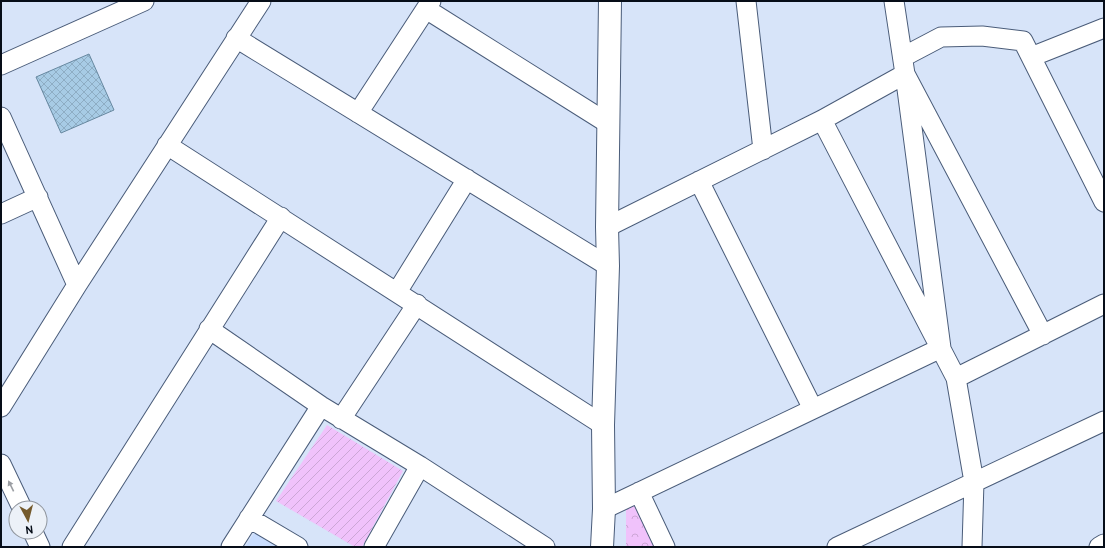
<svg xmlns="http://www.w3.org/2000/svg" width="1105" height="548" viewBox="0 0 1105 548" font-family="Overpass,sans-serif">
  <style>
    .built { fill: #c9ddfe }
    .park { fill: url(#park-crowns) }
    .garden { fill: url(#garden-furrows) }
    .building { fill: url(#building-cross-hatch); stroke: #6788a0 }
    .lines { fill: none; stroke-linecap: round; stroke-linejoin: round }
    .minor-casing { stroke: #4a5c79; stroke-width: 21 }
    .major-casing { stroke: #4a5c79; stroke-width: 24 }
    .minor { stroke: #fff; stroke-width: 19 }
    .major { stroke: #fff; stroke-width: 22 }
    .oneway { fill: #9b9ea3 }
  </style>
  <defs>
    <pattern id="park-crowns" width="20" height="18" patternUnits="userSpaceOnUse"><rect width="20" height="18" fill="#f0c2fb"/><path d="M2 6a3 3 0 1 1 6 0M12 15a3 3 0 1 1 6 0" fill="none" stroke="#cca6d6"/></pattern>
    <pattern id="garden-furrows" width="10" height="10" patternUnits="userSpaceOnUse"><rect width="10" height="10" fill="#f0c2fb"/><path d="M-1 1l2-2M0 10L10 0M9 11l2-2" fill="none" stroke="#cca6d6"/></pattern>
    <pattern id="building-cross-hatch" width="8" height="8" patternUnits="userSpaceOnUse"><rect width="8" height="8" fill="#a7cbe5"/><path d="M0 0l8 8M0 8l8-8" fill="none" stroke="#8eadc4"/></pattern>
  </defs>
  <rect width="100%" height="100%" fill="#d7e4f9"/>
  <path class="built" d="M255 532 278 547H245Z"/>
  <path class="park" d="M636 503 657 547H626V507Z"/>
  <path class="garden" d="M327 425 403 471 362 547H355L276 501Z"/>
  <path class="building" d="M89 54 114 110 61 133 36 77Z"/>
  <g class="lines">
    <g class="minor-casing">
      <path id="minor" d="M746 1 763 150
        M426 9 609 124
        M236 38 608 266
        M903 57 941 37 982 36 1023 41 1104 202
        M1031 57 1104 28
        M1 65 144 1
        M358 113 431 1
        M1 117 77 285
        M822 120 956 378 974 482 972 547
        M167 145 603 425
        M699 181 813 409
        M1 214 38 197
        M607 227 822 120 905 74 1043 335
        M397 292 467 179
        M209 329 321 406 420 466 545 547
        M956 378 1104 304
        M1 407 77 285 261 1
        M341 419 417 304
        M1 464 22 508
        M639 492 665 547
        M604 509 941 348 905 74 894 1
        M249 518 298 547
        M33 532 40 547
        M72 547 281 217
        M231 547 321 406
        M374 547 420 466
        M837 547 1104 421
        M1099 547 1104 544"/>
    </g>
    <g class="major-casing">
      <path id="major" d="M602 547 604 509 603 425 608 266 607 227 610 1"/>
    </g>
    <use href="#minor" class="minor"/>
    <use href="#major" class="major"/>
  </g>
  <defs><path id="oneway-solid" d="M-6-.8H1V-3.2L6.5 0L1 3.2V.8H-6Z"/></defs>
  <use class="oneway" href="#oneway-solid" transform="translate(11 486) rotate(-116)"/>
  <rect width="1105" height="548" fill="none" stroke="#060d18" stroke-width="4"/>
  <g transform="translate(28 520) rotate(173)"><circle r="19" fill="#ecf1f8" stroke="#90969e"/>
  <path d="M0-3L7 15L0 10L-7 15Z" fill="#745a2c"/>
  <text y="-6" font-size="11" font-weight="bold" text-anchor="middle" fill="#060d18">N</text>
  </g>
</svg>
